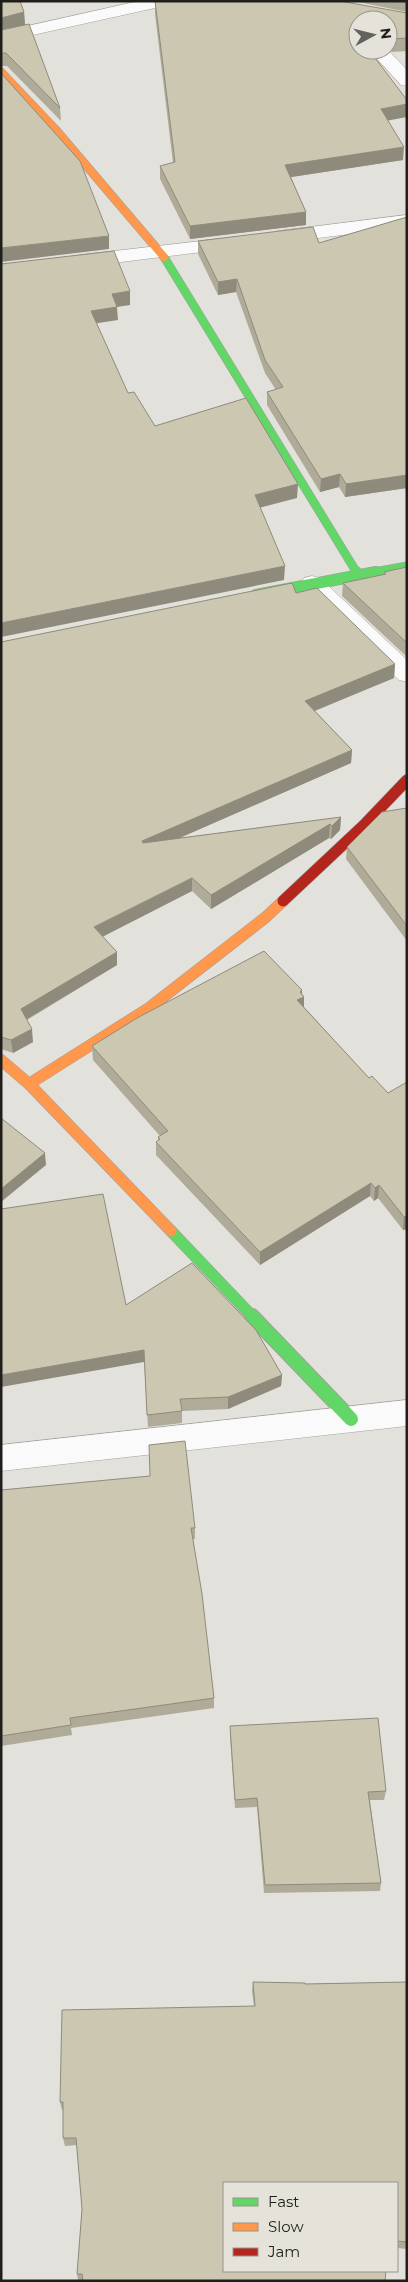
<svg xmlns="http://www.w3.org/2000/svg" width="408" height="2282" viewBox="0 0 408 2282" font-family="Montserrat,sans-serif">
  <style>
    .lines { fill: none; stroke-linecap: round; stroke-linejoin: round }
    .street-casing { stroke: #a2a19d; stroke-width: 1 }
    .fast-far2-casing { stroke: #a2a19d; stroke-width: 9 }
    .fast-far1-casing { stroke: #a2a19d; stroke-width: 12 }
    .fast-casing { stroke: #a2a19d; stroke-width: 16 }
    .slow-far1-casing { stroke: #a2a19d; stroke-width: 9 }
    .slow-casing { stroke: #a2a19d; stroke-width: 12 }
    .jam-casing { stroke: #a2a19d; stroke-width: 12 }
    .street { fill: #fbfafa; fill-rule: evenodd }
    .fast-far2 { stroke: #63d668; stroke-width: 8 }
    .fast-far1 { stroke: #63d668; stroke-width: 11 }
    .fast { stroke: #63d668; stroke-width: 14 }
    .slow-far1 { stroke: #ff974d; stroke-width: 8 }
    .slow { stroke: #ff974d; stroke-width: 11 }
    .jam { stroke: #b3261e; stroke-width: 11 }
    .wall { fill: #afab98 }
    .shaded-wall { fill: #8f8b7c }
    .building { fill: #ccc7b1; stroke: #8f8b7c }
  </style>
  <rect width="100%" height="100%" fill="#e2e1dc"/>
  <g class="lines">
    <g class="street-casing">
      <path id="street" d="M139 1H172L170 5 164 6 1 42V32Z
        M369 50H388L407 70V86L401 85Z
        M407 215V227L278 243 271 241 268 237 271 233 278 231Z
        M236 237 243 239 246 243 243 247 80 267 73 265 70 261 73 257 80 255Z
        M312 576 320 578 407 660V682L399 680 304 588 301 583 304 578Z
        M407 1400V1426L1 1471V1445Z"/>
    </g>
    <g class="fast-far2-casing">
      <path id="fast-far2" d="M164 257 357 573
        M369 573 407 566"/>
    </g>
    <g class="fast-far1-casing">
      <path id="fast-far1" d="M356 572 357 574
        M256 595 376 572
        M171 1231 253 1317"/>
    </g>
    <g class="fast-casing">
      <path id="fast" d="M252 1316 351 1419"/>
    </g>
    <g class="slow-far1-casing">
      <path id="slow-far1" d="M1 72 56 130 164 257"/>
    </g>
    <g class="slow-casing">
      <path id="slow" d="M1 1060 29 1084 171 1231
        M29 1084 149 1008 266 917 283 901"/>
    </g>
    <g class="jam-casing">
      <path id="jam" d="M283 901 364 825 407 780"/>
    </g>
    <use href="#street" class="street"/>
    <use href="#fast-far2" class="fast-far2"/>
    <use href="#fast-far1" class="fast-far1"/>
    <use href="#fast" class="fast"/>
    <use href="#slow-far1" class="slow-far1"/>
    <use href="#slow" class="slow"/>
    <use href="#jam" class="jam"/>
  </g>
  <path class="wall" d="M1 1 24 12 25 25 16 27 60 108 61 121 7 66H1Z
    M155 1 407 13V51L392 52 388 48V20H358V50L388 121 403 160 291 177 306 212V225L190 239 160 179V166L173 163 155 14Z
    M353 1H407V12Z
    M407 217V488L345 497 339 487 320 492 267 405V392L276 390 265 373 236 292 218 295 198 254V241L319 243Z
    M407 567V657L342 596 343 583 384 574V572Z
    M296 593 395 664 394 678 314 710 352 750 351 763 179 838 341 817 340 830 331 839 329 838 211 909 192 891 102 937 117 952V965L27 1020 33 1042 13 1053 1 1049V642Z
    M407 808V941L346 859 347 847Z
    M302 994 304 997V1007L369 1078 388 1093 407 1229 403 1230 378 1198 374 1201 370 1196 260 1265 156 1155V1142L158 1141V1137L160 1136 93 1060 92 1046Z
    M126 1305 282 1375 281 1386 228 1409 182 1411V1423L148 1427 144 1362Z
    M1 1490 195 1528V1539H193L214 1698V1708L71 1728 72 1735 1 1746Z
    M230 1726 386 1791 384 1800H370L381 1883 380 1891 264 1893 257 1807 235 1808 230 1735Z
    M253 1982 305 1984 407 1982V2249L397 2248V2183H224L385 2281H78L77 2274 82 2209 77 2145 65 2146 63 2138V2110H62L60 2102 254 2006 252 1991Z"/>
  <path class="shaded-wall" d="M24 12 25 25 1 31V18Z
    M407 104V117L380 122 381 109Z
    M404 147 403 160 285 178V165Z
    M306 212V225L190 239V226Z
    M109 236V249L1 262V248Z
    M237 279 236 292 218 295V282Z
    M130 291V305L117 307 118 320 92 324 91 311 112 294Z
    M340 474 339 487 320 492 321 479Z
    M407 475V488L345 497 346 484Z
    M298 484 297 498 255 509V495Z
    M285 566 284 580 1 637V623Z
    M395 664 394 678 305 715V701Z
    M352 750 351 763 143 854 142 841Z
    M341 817 340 830 331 839 332 826Z
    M330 824 329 838 211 909V895Z
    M192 878V891L94 941V927Z
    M117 952V965L22 1022 21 1009Z
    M302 990V998L304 997V1011L297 1000 300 992Z
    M32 1029 33 1042 13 1053 11 1040Z
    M45 1153 46 1165 1 1202V1189Z
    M371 1183 370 1196 260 1265V1252Z
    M379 1185 378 1198 374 1201 375 1188Z
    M407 1216V1229L403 1230 404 1217Z
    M144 1350V1362L1 1387V1375Z
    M282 1375 281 1386 228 1409V1397Z"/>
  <path class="building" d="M1 1H20L24 12 1 18Z
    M155 1H340L407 13V38L393 39 388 35V20H358V50H369L407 100V104L381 109 404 147 285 165 306 212 190 226 160 166 175 162Z
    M29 24 60 108 6 53H1V30Z
    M1 73 80 161 109 236 1 248Z
    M407 217V475L346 484 340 474 321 479 267 392 283 387 265 360 237 279 218 282 198 241 313 227 319 243Z
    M114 251 130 291 112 294 117 307 91 311 128 393 134 392 155 426 246 398 298 484 255 495 285 566 1 623V264Z
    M407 567V643L343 583 386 574 384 572Z
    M292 583 296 593 317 588 395 664 305 701 352 750 142 841 143 843 341 817 332 826 330 824 211 895 192 878 94 927 117 952 21 1009 32 1029 11 1040 1 1037V642Z
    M407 808V926L347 847 382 812Z
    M264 951 302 990 300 992 304 997 297 1000 369 1078 372 1076 388 1093 407 1082V1216L404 1217 379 1185 375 1188 371 1183 260 1252 156 1142 160 1139 158 1137 168 1131 92 1046 137 1018Z
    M1 1118 45 1153 1 1189Z
    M103 1194 126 1305 192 1263 256 1330 282 1375 228 1397 180 1399 182 1411 147 1415 144 1350 1 1375V1209Z
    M185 1441 195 1528H191L202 1594 214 1698 70 1718 71 1725 1 1736V1490L150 1476 149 1445Z
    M378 1718 386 1791 368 1792 381 1883 265 1885 257 1798 235 1800 230 1726Z
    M253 1982 305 1983V1984L407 1982V2242L397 2241V2183H224V2271H386L385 2281H83L82 2274H77L82 2209 76 2138H63V2102H60L62 2010 255 2006Z"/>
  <rect width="408" height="2282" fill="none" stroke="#1e1e1a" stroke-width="5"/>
  <rect x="223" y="2182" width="175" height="90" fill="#e5e3d9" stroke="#95948d"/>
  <rect x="233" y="2198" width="25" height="8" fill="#63d668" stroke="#95948d"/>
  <text x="268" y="2207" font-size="15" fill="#1e1e1a">Fast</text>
  <rect x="233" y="2223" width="25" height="8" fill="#ff974d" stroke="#95948d"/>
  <text x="268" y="2232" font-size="15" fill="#1e1e1a">Slow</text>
  <rect x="233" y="2248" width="25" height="8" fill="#b3261e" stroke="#95948d"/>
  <text x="268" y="2257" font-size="15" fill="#1e1e1a">Jam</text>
  <g transform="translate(373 35) rotate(83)"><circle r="24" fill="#e5e3d9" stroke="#95948d"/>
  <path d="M0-4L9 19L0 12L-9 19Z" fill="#63625e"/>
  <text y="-8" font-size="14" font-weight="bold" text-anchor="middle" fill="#1e1e1a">N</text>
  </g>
</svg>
